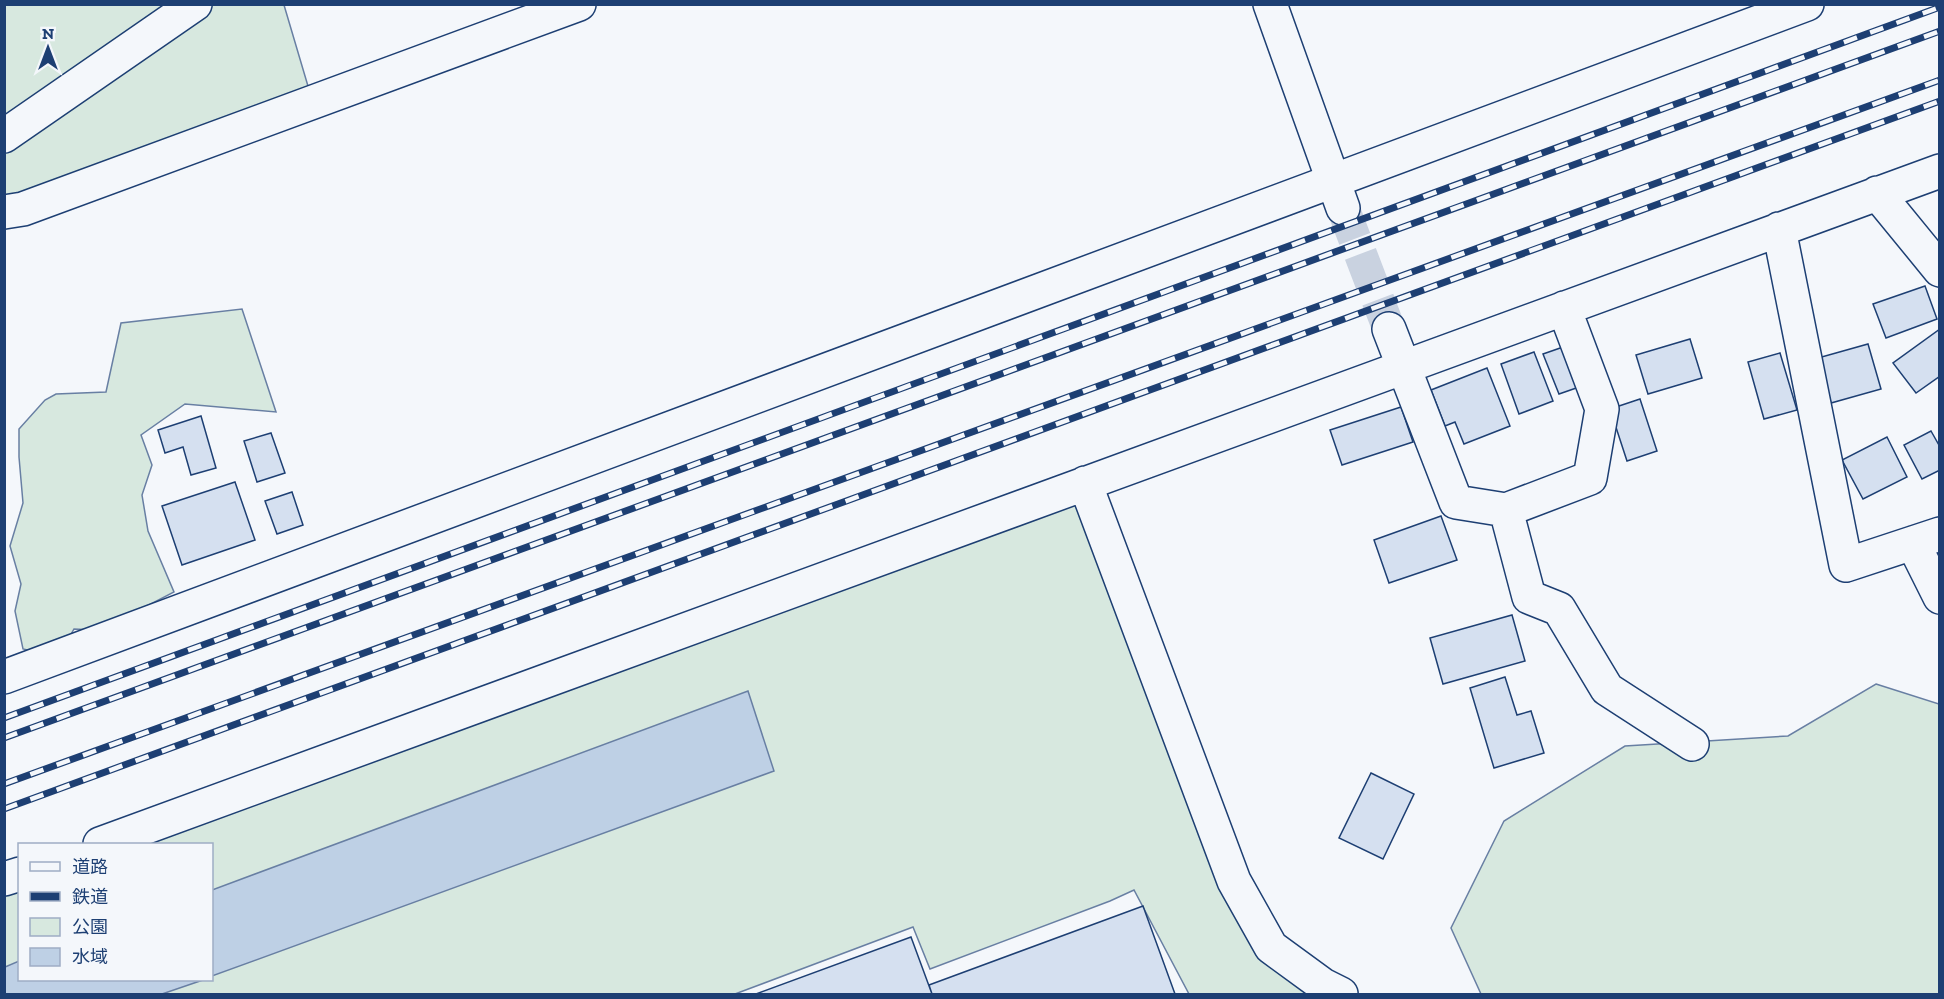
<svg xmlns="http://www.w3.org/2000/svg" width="1944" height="999" viewBox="0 0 1944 999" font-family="'Zilla Slab','Noto Sans JP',serif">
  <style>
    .green { fill: #d7e8df; stroke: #687fa3; stroke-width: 1.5 }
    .water { fill: #bed0e5; stroke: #687fa3; stroke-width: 1.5 }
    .building { fill: #d5e0f0; stroke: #1d3f73; stroke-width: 1.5 }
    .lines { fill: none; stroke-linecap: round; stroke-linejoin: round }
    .minor-tunnel { stroke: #c9d2e0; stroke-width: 33; stroke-dasharray: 33 16; stroke-linecap: butt }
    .minor-casing { stroke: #1d3f73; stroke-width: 36 }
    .minor { stroke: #f4f7fb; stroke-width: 33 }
    .rail-casing { stroke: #1d3f73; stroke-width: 7 }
    .rail { stroke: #f4f7fb; stroke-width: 4.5; stroke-dasharray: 14; stroke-linecap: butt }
  </style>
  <rect width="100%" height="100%" fill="#f4f7fb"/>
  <path class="green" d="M5 5H284L313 103 5 212Z
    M242 309 276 412 185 404 141 435 152 465 142 495 148 531 174 592 124 618 95 630 74 629 58 657 23 649 15 611 21 584 10 546 23 503 19 457V429L45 400 56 394 106 392 121 323Z
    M1089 493 1234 881 1285 957 1350 994H1189L1134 890 1110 901 930 969 913 927 735 994H5V879L19 874 20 980H212V844H100Z
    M1876 684 1939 704V994H1481L1451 928 1504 821 1625 746 1788 736Z"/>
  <path class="water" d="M748 691 774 771 212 976V890Z
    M19 961 20 980H203L162 994H5V967Z"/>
  <path class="building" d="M1925 286 1937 319 1886 338 1873 304Z
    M1940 329V376L1916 393 1893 363Z
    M1690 339 1702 378 1648 394 1636 355Z
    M1868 344 1881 389 1831 403 1818 358Z
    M1566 346 1582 386 1559 394 1543 354Z
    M1534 352 1553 401 1519 414 1501 364Z
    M1780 353 1797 410 1764 419 1748 362Z
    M1487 368 1510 426 1464 444 1455 422 1445 426 1431 390Z
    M1640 399 1657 451 1627 461 1610 409Z
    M1401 407 1413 442 1342 465 1330 430Z
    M201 416 216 468 191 475 183 447 165 453 158 430Z
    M1931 431 1940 447V470L1922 479 1904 445Z
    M271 433 285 473 257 482 244 441Z
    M1887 437 1907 477 1863 499 1842 460Z
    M235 482 255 540 182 565 162 506Z
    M292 492 303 525 277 534 265 501Z
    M1441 516 1457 560 1389 583 1374 540Z
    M1512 615 1525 661 1443 684 1430 638Z
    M1505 677 1517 715 1531 711 1544 753 1494 768 1470 688Z
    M1371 773 1414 794 1383 859 1339 838Z
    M1143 906 1175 994H932L929 985Z
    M911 937 932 994H756Z"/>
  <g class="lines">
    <path class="minor-tunnel" d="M1343 208 1389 329"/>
    <g class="minor-casing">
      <path id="minor" d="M1270 4 1343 208
        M4 136 195 4
        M1877 193 1940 270
        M4 212 23 209 579 4
        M1779 229 1846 565 1940 534
        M1389 329 1456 502 1506 510 1590 478 1602 409 1564 308
        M1085 483 1234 881 1271 947 1323 985 1341 994
        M1506 510 1529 597 1559 609 1607 689 1692 744
        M1913 543 1940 597
        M4 677 1807 4
        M100 844 1940 171
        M4 879 20 874"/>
    </g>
    <use href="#minor" class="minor"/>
    <g class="rail-casing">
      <path id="rail" d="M4 718 1940 7
        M4 738 1940 31
        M4 784 1940 80
        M4 809 1940 101"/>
    </g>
    <use href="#rail" class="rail"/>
  </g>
  <rect width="1944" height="999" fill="none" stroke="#1d3f73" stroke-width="12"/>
  <rect x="18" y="843" width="195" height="138" fill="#f4f7fb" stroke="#9eadc5" stroke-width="1.5"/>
  <rect x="30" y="862" width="30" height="9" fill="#f4f7fb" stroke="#9eadc5" stroke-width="1.5"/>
  <text x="72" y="873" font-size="18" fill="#1d3f73">道路</text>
  <rect x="30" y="892" width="30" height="9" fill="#1d3f73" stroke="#9eadc5" stroke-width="1.5"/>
  <text x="72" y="903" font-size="18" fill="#1d3f73">鉄道</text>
  <rect x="30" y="918" width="30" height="18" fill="#d7e8df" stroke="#9eadc5" stroke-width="1.5"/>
  <text x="72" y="933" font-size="18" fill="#1d3f73">公園</text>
  <rect x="30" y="948" width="30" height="18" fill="#bed0e5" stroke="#9eadc5" stroke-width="1.5"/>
  <text x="72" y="963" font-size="18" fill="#1d3f73">水域</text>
  <g transform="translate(48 48)" stroke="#f4f7fb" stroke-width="4.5" paint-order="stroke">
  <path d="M0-4.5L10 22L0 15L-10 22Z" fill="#1d3f73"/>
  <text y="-9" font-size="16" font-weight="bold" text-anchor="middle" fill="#1d3f73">N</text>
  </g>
</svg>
